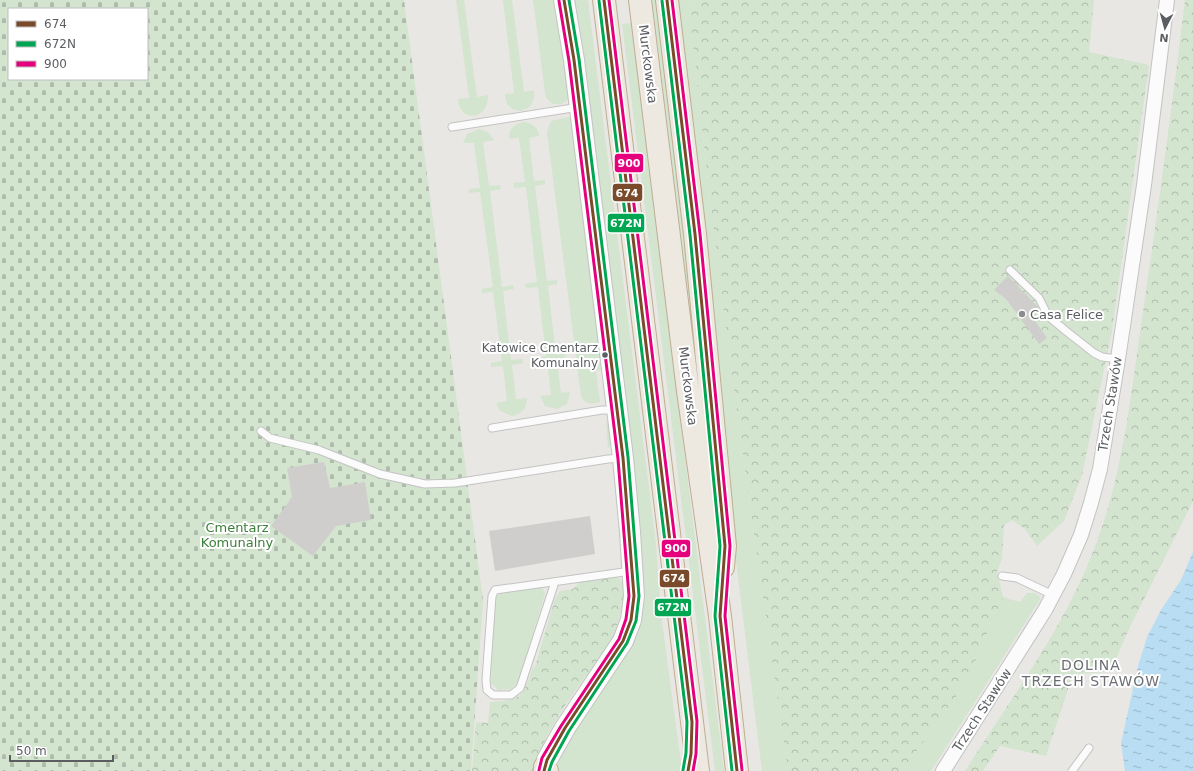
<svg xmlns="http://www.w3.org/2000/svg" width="1193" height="771" viewBox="0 0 1193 771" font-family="'DejaVu Sans',sans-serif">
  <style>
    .grass { fill: #d3e4cf }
    .forest { fill: url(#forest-crowns) }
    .cemetery { fill: url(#cemetery-stones); fill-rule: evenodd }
    .water { fill: url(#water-ripples) }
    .building { fill: #d0cecc }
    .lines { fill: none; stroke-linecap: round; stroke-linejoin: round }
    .lane-casing { stroke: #c3c3c3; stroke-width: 9 }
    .street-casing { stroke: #c3c3c3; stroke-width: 16 }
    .secondary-casing { stroke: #c3c3c3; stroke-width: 22 }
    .highway-casing { stroke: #beae94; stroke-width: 24 }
    .lane { stroke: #fcfbfb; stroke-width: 7 }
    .street { stroke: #fcfbfb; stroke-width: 14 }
    .secondary { stroke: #fcfbfb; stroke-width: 20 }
    .highway { stroke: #ede9e0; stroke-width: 22 }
    .bus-1-casing { stroke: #fff; stroke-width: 6 }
    .bus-2-casing { stroke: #fff; stroke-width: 6 }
    .bus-3-casing { stroke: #fff; stroke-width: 6 }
    .bus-1 { stroke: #7a4b2a; stroke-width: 3 }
    .bus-2 { stroke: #00a651; stroke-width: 3 }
    .bus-3 { stroke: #e5007d; stroke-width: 3 }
    .poi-dot { fill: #8c8d8e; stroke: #fff; stroke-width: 1.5 }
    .bus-dot { fill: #5a5d61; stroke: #fff; stroke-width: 1.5 }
    .labels { text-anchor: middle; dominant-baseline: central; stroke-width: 4; stroke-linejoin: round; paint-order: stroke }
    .bus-label { font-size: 12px; fill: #5a5d61; stroke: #fff; text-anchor: end }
    .street-label { font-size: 13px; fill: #5a5d61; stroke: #fff }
    .poi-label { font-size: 13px; fill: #5a5d61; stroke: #fff; text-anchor: start }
    .park-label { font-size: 13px; fill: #3b7f3a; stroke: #fff }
    .neighbourhood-label { font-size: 14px; letter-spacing: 1px; fill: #6b6f73; stroke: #fff }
    .line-badge { stroke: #fff; stroke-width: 1.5 }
    .badge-label { font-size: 11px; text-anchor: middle; font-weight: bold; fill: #fff }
  </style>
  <defs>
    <pattern id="forest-crowns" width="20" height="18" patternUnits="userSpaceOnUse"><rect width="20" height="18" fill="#d3e4cf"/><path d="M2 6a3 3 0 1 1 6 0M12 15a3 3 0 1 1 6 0" fill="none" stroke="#aebcab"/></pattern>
    <pattern id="cemetery-stones" width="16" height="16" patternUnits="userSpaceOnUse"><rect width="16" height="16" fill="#d3e4cf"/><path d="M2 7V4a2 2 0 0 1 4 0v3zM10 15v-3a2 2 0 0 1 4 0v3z" fill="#aebcab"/></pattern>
    <pattern id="water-ripples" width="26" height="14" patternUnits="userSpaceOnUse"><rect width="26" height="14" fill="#b9ddf2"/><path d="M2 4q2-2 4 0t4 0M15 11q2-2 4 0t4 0" fill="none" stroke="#99b6c7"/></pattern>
  </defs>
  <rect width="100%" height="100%" fill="#e9e7e3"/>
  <path class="grass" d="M456 0H464L477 97 488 95C489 121 459 123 458 99L469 98Z
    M503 0H512L524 92 534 90C537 116 505 118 505 94L514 93Z
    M533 0H557L569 99 562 104H553L546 98 545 93Z
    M571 0H588L656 544 661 613 681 764 680 771H557L559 755 636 632Z
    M652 0H657L685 219 691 296 688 295Z
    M674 0H689C713 258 751 515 788 771H762L720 431Z
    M631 23 724 771H715L622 24Z
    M569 117 572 119 605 369 596 371 600 402C591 405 585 404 581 396L547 132 551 121Z
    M524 122C533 123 538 128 539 136L529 138 534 181 545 180V184L535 186 547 281 557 280V284L548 286 556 355 565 354V358L557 360 561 393 570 392 567 404 557 409 545 406 540 396 551 395 547 361 536 362 535 358 546 356 538 287 526 288 525 284 537 282 526 187 514 188V183L525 182 519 138 509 139C509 128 514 124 524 122Z
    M479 129 488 132 494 140 483 142 489 186 500 185 501 189 490 191 502 287 513 285 514 289 503 291 511 360 522 359 523 363 512 365 516 399 527 398C527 408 522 414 512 416L500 411 496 403 507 401 503 366 491 367V363L502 361 493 292 482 293V289L493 287 480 192 469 193V189L480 188 474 143H463L467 134Z
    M606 421 609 425 611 444 608 448Z
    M542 587 545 594 518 682 511 689 498 690 491 683 495 598 501 593Z
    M1027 593H1035L1041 598 931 771H902L966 683 1003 597 1020 602Z"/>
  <path class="forest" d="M689 0H1094L1089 52 1149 65 1112 331 1082 475 1064 521 1037 546 1025 529 1012 520 1004 525 1002 559 997 572 1003 597 966 683 902 771H788C751 515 713 258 689 0Z
    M1185 0H1193V501L1130 627 1110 672 1073 674 1046 756 1000 746 983 771H965C1010 700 1062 631 1093 552 1122 479 1130 402 1141 325 1157 217 1172 108 1185 0Z
    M615 577C635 580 616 631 610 643 582 683 547 723 533 771H472L476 722 488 723 490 702C523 699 522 698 533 667H535L555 599 560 591 573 589 581 581Z"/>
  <path class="cemetery" d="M0 0H404L483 600 471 771H0ZM9 9H147V79H9Z"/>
  <path class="water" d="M1193 552V771H1125L1121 743 1138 666 1147 637 1161 610 1181 580Z"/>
  <path class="building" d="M1008 276 1038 307 1031 315 1047 338 1039 344 1006 299 994 290Z
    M324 462 330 488 365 482 371 520 336 526 313 556 271 526 292 497 287 468Z
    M590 516 595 554 495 571 489 531Z"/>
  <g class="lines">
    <g class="lane-casing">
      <path id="lane" d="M452 127 579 107
        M1010 270 1039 298 1048 316 1066 331 1094 353 1102 357 1118 359
        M492 428 602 410H617
        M261 431 270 438 319 450 380 474 425 484 455 483 608 459 622 458
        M1002 576 1017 578 1053 595
        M555 582 520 688 511 695H493L487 690 486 680 492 596 495 590 631 571
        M1072 771 1089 748"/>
    </g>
    <g class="street-casing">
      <path id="street" d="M943 771 1045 610 1064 574 1081 535 1091 503 1100 469 1118 359 1144 185 1167 0"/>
    </g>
    <g class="secondary-casing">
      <path id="secondary" d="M544 771 547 760 565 728 623 641 631 620 634 596 630 532 623 458 574 60 564 0"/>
    </g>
    <g class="highway-casing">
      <path id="highway" d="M604 0 698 771
        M640 0 688 391 720 616 737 771
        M667 0 695 234 725 546 723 567
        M545 767 547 771"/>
    </g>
    <use href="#lane" class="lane"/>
    <use href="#street" class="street"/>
    <use href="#secondary" class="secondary"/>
    <use href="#highway" class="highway"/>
    <g class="bus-1-casing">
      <path id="bus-1" d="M604 0 692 722 691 754 688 771
        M667 0 695 234 725 546 720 616 737 771
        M544 771 547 760 565 728 623 641 631 620 634 596 623 458 574 60 564 0"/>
    </g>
    <g class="bus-2-casing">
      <path id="bus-2" d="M599 1 687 722 686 753 683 770
        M662 1 690 235 720 546 715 616 732 771
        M549 771 552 762 569 731 627 643 636 621 639 596 628 457 579 59 569 0"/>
    </g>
    <g class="bus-3-casing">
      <path id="bus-3" d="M609 0 697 721 696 754 693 771
        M672 0 700 234 730 546 725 616 742 770
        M539 770 542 758 561 726 619 639 626 619 629 596 618 459 569 61 559 1"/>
    </g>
    <use href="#bus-1" class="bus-1"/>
    <use href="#bus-2" class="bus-2"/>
    <use href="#bus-3" class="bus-3"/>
  </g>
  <circle class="poi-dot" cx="1022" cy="314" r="4"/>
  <circle class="bus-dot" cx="605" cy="355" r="3.5"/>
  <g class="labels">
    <g class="bus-label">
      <text x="598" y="348">Katowice Cmentarz<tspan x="598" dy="15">Komunalny</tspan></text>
    </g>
    <g class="street-label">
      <text transform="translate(648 64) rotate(83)">Murckowska</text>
      <text transform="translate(688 386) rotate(83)">Murckowska</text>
      <text transform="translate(1110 404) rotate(-81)">Trzech Stawów</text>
      <text transform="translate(982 710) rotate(-57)">Trzech Stawów</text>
    </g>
    <g class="poi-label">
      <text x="1030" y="314">Casa Felice</text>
    </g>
    <g class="park-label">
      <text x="237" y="527">Cmentarz<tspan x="237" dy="15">Komunalny</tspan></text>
    </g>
    <g class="neighbourhood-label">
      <text x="1091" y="665">DOLINA<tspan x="1091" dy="16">TRZECH STAWÓW</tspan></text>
    </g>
  </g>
  <g class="line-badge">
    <rect x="614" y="153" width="30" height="20" rx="4" fill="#e5007d"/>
    <rect x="612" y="183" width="31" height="19" rx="4" fill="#7a4b2a"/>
    <rect x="607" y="213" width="38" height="20" rx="4" fill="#00a651"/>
    <rect x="661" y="539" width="30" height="19" rx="4" fill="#e5007d"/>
    <rect x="659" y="569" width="31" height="19" rx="4" fill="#7a4b2a"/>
    <rect x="654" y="598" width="38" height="19" rx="4" fill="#00a651"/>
  </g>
  <g class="badge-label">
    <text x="629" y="167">900</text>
    <text x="627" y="197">674</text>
    <text x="626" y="227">672N</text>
    <text x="676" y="552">900</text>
    <text x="674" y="582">674</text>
    <text x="673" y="611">672N</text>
  </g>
  <rect x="8" y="8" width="140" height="72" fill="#ffffff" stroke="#bdbec0"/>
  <rect x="16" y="21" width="20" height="6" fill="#7a4b2a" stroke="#bdbec0"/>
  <text x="44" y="28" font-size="12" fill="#5a5d61">674</text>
  <rect x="16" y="41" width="20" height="6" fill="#00a651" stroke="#bdbec0"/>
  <text x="44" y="48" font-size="12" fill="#5a5d61">672N</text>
  <rect x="16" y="61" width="20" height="6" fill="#e5007d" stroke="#bdbec0"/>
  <text x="44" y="68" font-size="12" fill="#5a5d61">900</text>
  <g transform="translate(1165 28) rotate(186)" stroke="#ffffff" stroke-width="3" paint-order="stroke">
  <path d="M0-3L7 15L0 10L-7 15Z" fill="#5a5d61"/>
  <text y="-6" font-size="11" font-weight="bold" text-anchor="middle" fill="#5a5d61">N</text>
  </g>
  <path d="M10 755v6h103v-6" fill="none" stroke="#5a5d61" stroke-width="2"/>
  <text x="16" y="755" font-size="12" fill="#5a5d61" stroke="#ffffff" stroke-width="3" paint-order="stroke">50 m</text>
</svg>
